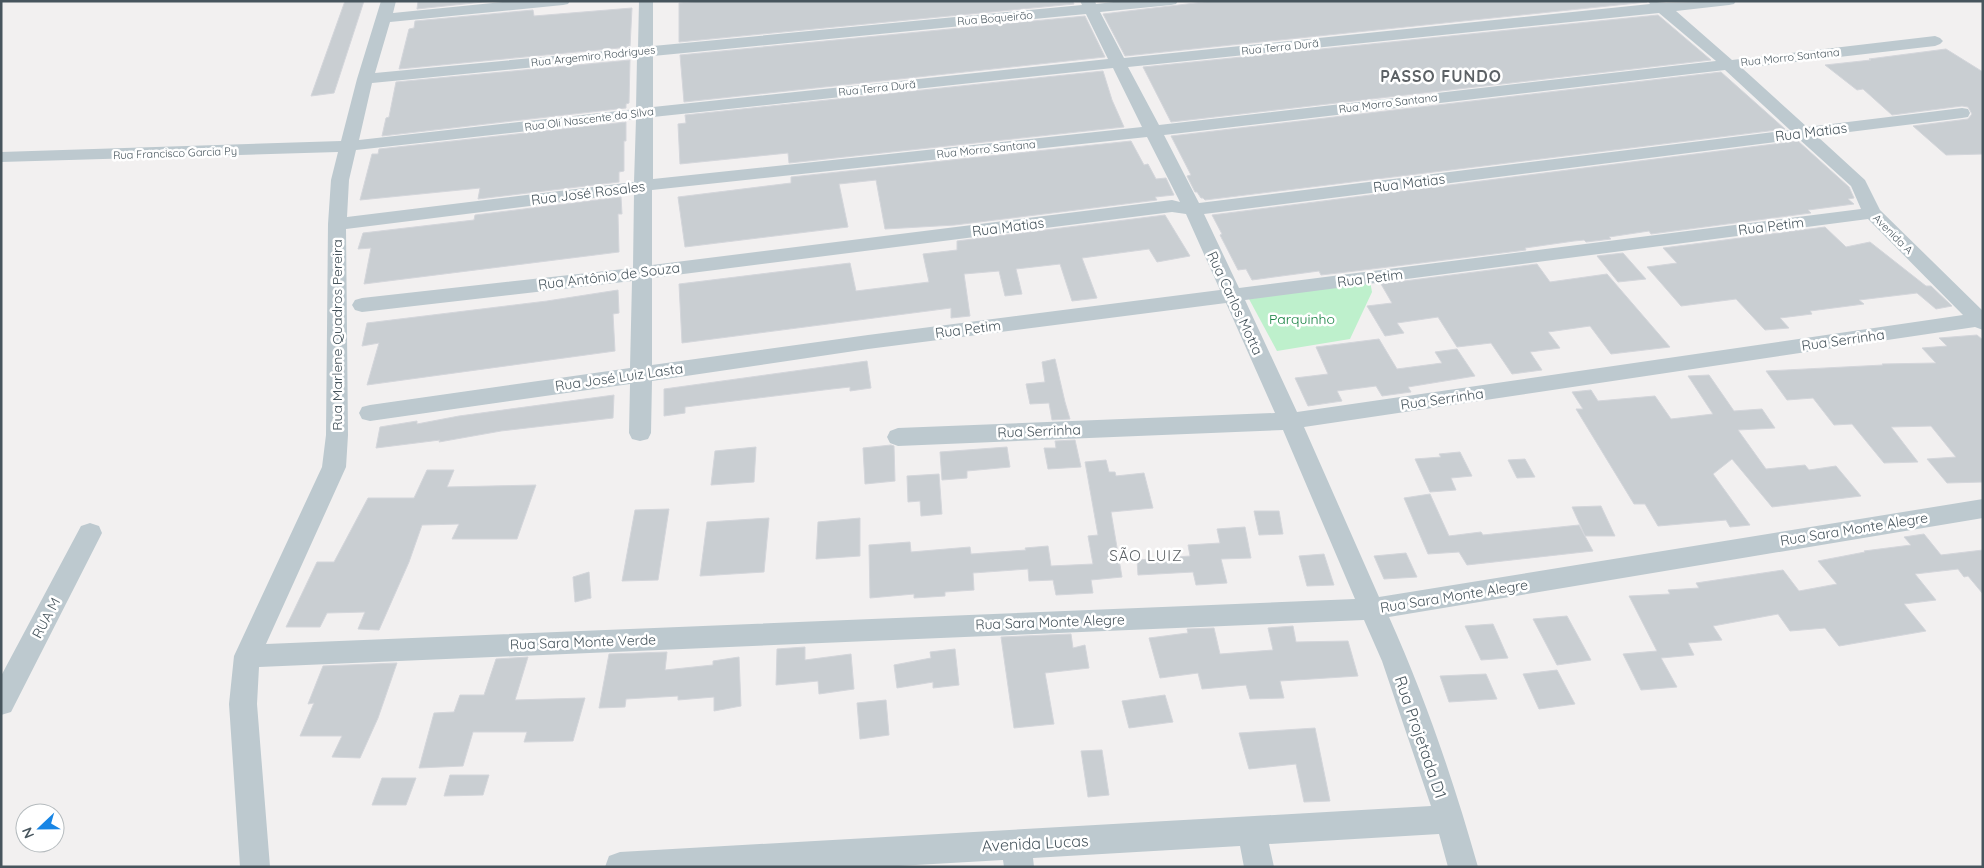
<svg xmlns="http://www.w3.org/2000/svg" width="1984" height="868" viewBox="0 0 1984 868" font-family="Quicksand,sans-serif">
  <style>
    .green { fill: #bef0cc }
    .building { fill: #c9ced2; stroke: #d4d6db }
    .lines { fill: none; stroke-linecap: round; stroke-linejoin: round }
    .minor { fill: #bdc9cf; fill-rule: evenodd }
    .labels { text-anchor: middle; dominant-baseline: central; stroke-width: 5; stroke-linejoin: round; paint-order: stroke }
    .far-street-label { font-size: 11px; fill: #47555d; stroke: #fff }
    .street-label { font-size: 14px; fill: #47555d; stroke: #fff }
    .park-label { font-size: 14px; fill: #168141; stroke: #fff }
    .neighbourhood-label { font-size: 15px; letter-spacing: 1px; fill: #5c6165; stroke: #fff }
    .far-district-label { font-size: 16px; font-weight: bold; letter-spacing: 1px; fill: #5c6165; stroke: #fff }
    .near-street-label { font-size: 16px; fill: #47555d; stroke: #fff }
  </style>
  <rect width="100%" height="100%" fill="#f2f0f0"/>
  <path class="green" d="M1370 281 1372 292 1350 339 1277 351 1249 299Z"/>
  <path class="building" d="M345 1H364L334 93 311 96Z
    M418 1H492L417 9Z
    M702 1H1073L1074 4 679 42V3Z
    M1212 1H1646L1647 2 1125 56 1103 14Z
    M632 8 630 47 399 69 409 29 414 28 415 21 533 10 534 16Z
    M1658 15 1711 60 1171 122 1143 67Z
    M1085 16 1105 57 684 102 680 55Z
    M1946 49 1983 72V154L1946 155 1913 126 1968 119 1972 114 1968 107 1962 106 1892 115 1863 89 1857 90 1825 65 1871 60 1869 59Z
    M630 60 629 103 626 104V108L382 136 386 118 389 117 396 82Z
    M1103 71 1112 100 1124 127 789 163 788 153 680 164 678 124 686 123 685 115Z
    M1721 72 1785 129 1205 200 1203 198H1201L1197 192H1195L1187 176 1191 175 1171 136Z
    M626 122V141H624V171L619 172V182L478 199 480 188 360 200 372 154H378L379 149Z
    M1131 141 1144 165 1148 164 1156 179 1166 178 1174 195 1155 197 1157 200 955 225 885 229 876 180 839 184 848 227 685 247 678 197 791 183V177Z
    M1798 141 1849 187 1854 198 1848 199 1854 204 1808 210 1811 213 1651 234 1649 231 1609 237 1611 239 1586 242 1584 240 1574 241 1525 248 1526 250 1372 269 1321 275 1319 271 1252 280 1246 269 1238 270 1220 235 1222 234 1212 215Z
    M621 197 622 214H618L619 252 364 284 371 248 358 249 363 233 474 220 475 215Z
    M1165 215 1190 256 1157 262 1149 249 1082 258 1097 298 1072 301 1060 264 1016 269 1022 294 1005 296 999 271 964 274 970 316 951 318V308L682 343 679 284 850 263 856 291 929 282 923 254 957 250V241Z
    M1825 227 1846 247 1870 242 1926 286H1931L1952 306 1936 309 1917 293 1859 300 1864 304 1810 311 1812 314 1780 318 1789 328 1765 330 1736 299 1681 306 1647 267 1677 263 1663 248Z
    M1623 253 1646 279 1618 282 1597 256Z
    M1537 264 1550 282 1607 274 1670 347 1611 354 1590 326 1548 332 1560 348 1530 352 1542 370 1512 374 1491 343 1457 347 1438 317 1397 323 1404 333 1385 336 1367 306 1392 303 1381 284Z
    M618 290 619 313 613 314 615 351 367 385 379 343 362 346 367 323 547 301Z
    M1977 335 1983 340V482L1947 483 1927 459 1956 457 1931 426 1891 427 1918 462 1884 463 1852 424 1834 425 1813 398 1787 400 1766 371 1883 365 1882 364 1936 363 1922 348 1947 346 1939 338Z
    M1379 339 1397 369 1442 363 1435 352 1457 349 1475 376 1408 387 1411 392 1382 396 1376 386 1337 391 1342 401 1308 406 1295 378 1328 374 1316 347Z
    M1055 359 1065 402 1070 419 1052 420 1049 403 1030 404 1026 384 1045 382 1042 362Z
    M867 361 871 388 850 391V387L832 389 701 405 685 407V413L664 416V389Z
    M1709 375 1734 411 1762 409 1775 428 1738 430 1766 469 1805 465 1809 470 1836 466 1861 496 1772 507 1732 459 1713 474 1750 525 1730 527 1726 520 1658 526 1645 504H1634L1576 409H1583L1572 392 1591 390 1598 401 1655 396 1671 419 1713 414 1688 376Z
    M614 395 613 418 501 431 439 442 440 440 376 448 380 427 417 421V424L459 416Z
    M1075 440 1081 467 1048 469 1044 448H1056L1055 441Z
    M891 445 894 446 895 481 865 484 863 448Z
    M756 447 754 482 711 485 715 451Z
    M1007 447 1010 467 967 471V478L942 480 940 452Z
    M1460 452 1472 476 1451 478 1456 490 1430 492 1415 459 1441 457 1439 454Z
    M1525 459 1535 477 1517 478 1508 460Z
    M1106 460 1109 472H1115L1116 476 1144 473 1153 508 1111 512 1122 577 1091 580 1093 593 1056 595 1053 580 1029 581 1028 569 973 573 974 590 945 592V596L914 598V594L870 598 869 545 910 542 911 552 970 547 971 554 1026 550 1025 548 1048 546 1051 566 1093 564 1088 536 1098 535 1085 462Z
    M427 470H454L447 487 536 485 517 539H452L459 524 422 525 409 562 379 630 358 629 365 612 327 613 320 627H286L317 562H334L368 498H414Z
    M939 474 942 514 921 516 920 501 908 502 907 476Z
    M1430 494 1449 536 1481 532 1483 535 1579 525 1593 551 1467 565 1459 552 1428 554 1404 498Z
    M1601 506 1615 536H1585L1572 507Z
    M669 509 658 580 622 581 635 510Z
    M1254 511H1279L1283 534 1259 535Z
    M769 518 764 572 700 576 707 522Z
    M860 518V556L816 559 818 522Z
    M1245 527 1251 558 1221 559 1227 583 1196 585 1193 572 1138 575 1137 560 1190 556 1188 545 1220 543 1217 529Z
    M1924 534 1941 555 1983 550V594L1968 576 1964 577 1958 569 1915 574 1936 600 1904 604 1926 631 1839 646 1825 628 1790 631 1778 614 1713 626 1722 640 1688 643 1694 655 1661 658 1677 687 1641 690 1623 654 1657 651 1629 596 1670 594 1668 590 1699 588 1696 583 1783 570 1799 591 1837 584 1818 561 1865 552 1864 551 1911 545 1904 537Z
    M1406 553 1417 577 1384 579 1374 556Z
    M1324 554 1334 585 1307 586 1299 556Z
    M589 572 591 598 575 602 573 577Z
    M1567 616 1591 660 1557 665 1533 619Z
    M1493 624 1508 658 1481 660 1465 626Z
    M1293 626 1296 642 1348 641 1358 676 1280 681 1284 698 1250 699 1246 685 1202 689 1198 673 1160 678 1149 638 1188 633 1187 629 1214 628 1220 654 1273 650 1268 628Z
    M1071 634 1073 648 1085 645 1089 668 1045 673 1054 724 1014 728 1001 637Z
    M805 647V660L851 654 854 689 819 694 818 681 776 685 777 649Z
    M955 649 959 685 933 688V682L897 688 894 665 931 658 930 652Z
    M667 652 665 670 713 665V661L739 657 741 706 714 711V697L678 700V696L626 699 625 707 599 708 609 654Z
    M528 657 515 700 585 698 573 741 524 742 527 732H473L463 766 419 768 434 713 454 712 460 695H484L496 659Z
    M397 663 378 718 360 758 332 757 342 736H300L314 703 308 704 323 666Z
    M1557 670 1575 704 1539 709 1523 674Z
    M1486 674 1497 699 1449 702 1440 676Z
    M1165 695 1173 722 1129 728 1122 701Z
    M886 700 889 735 860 739 857 703Z
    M1315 728 1330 801 1304 802 1296 764 1249 769 1239 733Z
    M1102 750 1109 795 1088 797 1081 751Z
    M450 775H489L483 795 444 796Z
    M382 778H416L406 805H372Z"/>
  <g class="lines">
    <path class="minor" d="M381 1H396L393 13 513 1H570L568 4 563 5 390 22 375 73 638 48 639 1H653V46L1082 5 1080 1H1095L1096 4 1122 1H1178L1176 4 1171 5 1100 12 1124 58 1650 4 1648 1 1666 3 1736 1 1734 4 1729 5 1676 11 1732 60 1935 36 1940 38 1943 41 1940 44 1935 46 1742 68 1807 127 1962 108 1968 109 1970 113 1968 117 1962 118 1817 136 1865 180 1880 210 1983 311V330L1975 327 1304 427 1379 597 1983 499V518L1389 617C1425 697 1454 782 1478 867H1448L1439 834 1269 844 1274 867H1244L1240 846 1033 858 1034 867H1004L1003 860 881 867H605L609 856 620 852 1431 806 1382 661 1364 620 259 667 257 704 270 867H240L229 704 234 656 322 467 326 435 328 224 331 180 338 152 1 162V152L341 141 357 79ZM1659 13 1716 61 1159 125 1128 67ZM1086 14 1108 59 653 107V56ZM637 57 636 109 359 140 372 83ZM1113 68 1142 127 653 179V117ZM1725 70 1790 130 1199 203 1164 135ZM636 119 634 182 347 217 349 180 356 150ZM1147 137 1180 202 1172 200 652 265V190ZM1799 139 1851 186 1861 209 1239 288 1204 214ZM634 193 633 268 362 298 355 300 352 305 355 310 362 312 632 281 630 368 370 405 362 407 359 413 362 419 370 421 630 384 629 433 632 439 640 441 648 439 651 433 652 381 868 349 1226 303 1275 413 898 428 890 431 887 437 890 443 898 446 1283 430 1355 599 266 644 346 467 348 435 346 229ZM1172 212 1186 214 1220 290 868 335 652 365V278ZM1868 219 1963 315 1297 412 1245 300Z
      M90 523 99 526 102 533 11 712 1 715V676L81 526Z"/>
  </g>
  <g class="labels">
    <g class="far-street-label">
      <text transform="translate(995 18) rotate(-5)">Rua Boqueirão</text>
      <text transform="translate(1280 47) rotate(-6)">Rua Terra Durã</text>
      <text transform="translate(593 56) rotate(-6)">Rua Argemiro Rodrigues</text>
      <text transform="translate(1790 57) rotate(-6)">Rua Morro Santana</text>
      <text transform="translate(877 88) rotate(-6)">Rua Terra Durã</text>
      <text transform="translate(1388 103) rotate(-7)">Rua Morro Santana</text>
      <text transform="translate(589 119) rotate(-7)">Rua Oli Nascente da Silva</text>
      <text transform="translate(986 149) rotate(-6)">Rua Morro Santana</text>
      <text transform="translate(175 153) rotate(-2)">Rua Francisco Garcia Py</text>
      <text transform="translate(1893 234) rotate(45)">Avenida A</text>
    </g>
    <g class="street-label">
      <text transform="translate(1811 132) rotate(-7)">Rua Matias</text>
      <text transform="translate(1409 183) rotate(-7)">Rua Matias</text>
      <text transform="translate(588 193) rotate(-7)">Rua José Rosales</text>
      <text transform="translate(1771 226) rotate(-7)">Rua Petim</text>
      <text transform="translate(1008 227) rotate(-7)">Rua Matias</text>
      <text transform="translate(609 276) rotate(-7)">Rua Antônio de Souza</text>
      <text transform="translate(1370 278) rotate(-7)">Rua Petim</text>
      <text transform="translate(1235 303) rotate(65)">Rua Carlos Motta</text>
      <text transform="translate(968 329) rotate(-7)">Rua Petim</text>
      <text transform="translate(337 335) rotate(-90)">Rua Marlene Quadros Pereira</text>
      <text transform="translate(1843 340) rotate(-8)">Rua Serrinha</text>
      <text transform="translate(619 377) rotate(-8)">Rua José Luiz Lasta</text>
      <text transform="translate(1442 399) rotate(-8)">Rua Serrinha</text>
      <text transform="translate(1039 431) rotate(-2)">Rua Serrinha</text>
      <text transform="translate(1854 529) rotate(-9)">Rua Sara Monte Alegre</text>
      <text transform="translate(1454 596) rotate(-9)">Rua Sara Monte Alegre</text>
      <text transform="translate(46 618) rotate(-62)">RUA M</text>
      <text transform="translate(1050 622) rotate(-2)">Rua Sara Monte Alegre</text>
      <text transform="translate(583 642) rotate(-2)">Rua Sara Monte Verde</text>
    </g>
    <g class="park-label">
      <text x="1302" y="319">Parquinho</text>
    </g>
    <g class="neighbourhood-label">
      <text x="1146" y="555">SÃO LUIZ</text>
    </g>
    <g class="far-district-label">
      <text x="1441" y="76">PASSO FUNDO</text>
    </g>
    <g class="near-street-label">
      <text transform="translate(1421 737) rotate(71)">Rua Projetada D1</text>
      <text transform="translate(1035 843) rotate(-3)">Avenida Lucas</text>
    </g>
  </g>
  <rect width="1984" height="868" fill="none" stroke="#47555d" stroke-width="5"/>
  <g transform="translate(40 828) rotate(248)"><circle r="24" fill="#ffffff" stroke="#b5bbbe"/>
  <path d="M0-4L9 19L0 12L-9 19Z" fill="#1785e5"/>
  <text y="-8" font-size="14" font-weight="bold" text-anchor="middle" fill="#47555d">N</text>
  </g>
</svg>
